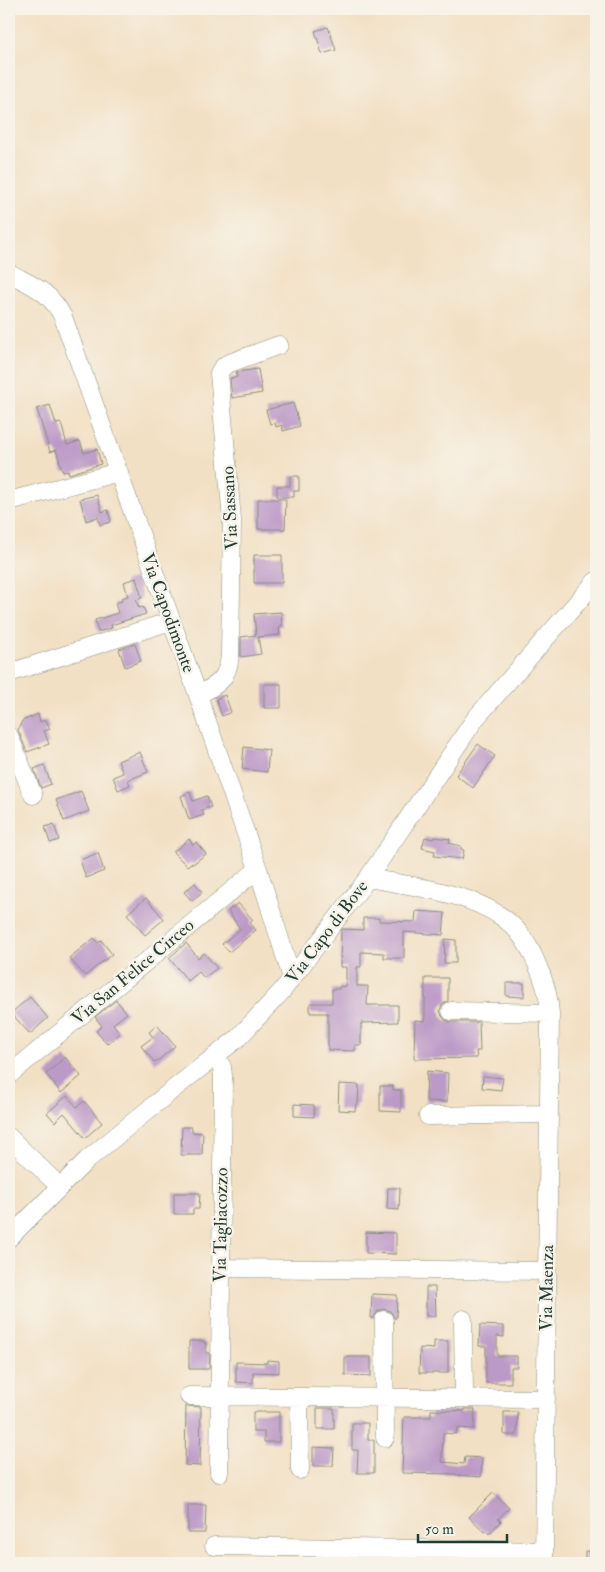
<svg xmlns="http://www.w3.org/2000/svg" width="605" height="1572" viewBox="0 0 605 1572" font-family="'IM FELL Double Pica',serif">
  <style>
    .building { fill: #bc9ac7 }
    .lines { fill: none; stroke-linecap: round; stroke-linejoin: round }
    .minor-casing { stroke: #888e7c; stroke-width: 19 }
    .minor { stroke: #fff; stroke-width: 18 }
    .labels { text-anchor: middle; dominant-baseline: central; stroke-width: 5; stroke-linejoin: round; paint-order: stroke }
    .street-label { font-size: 18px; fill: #1f3d34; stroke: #f7f3e8 }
  </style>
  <rect width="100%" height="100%" fill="#f7f3e8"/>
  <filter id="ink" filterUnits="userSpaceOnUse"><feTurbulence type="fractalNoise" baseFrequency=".02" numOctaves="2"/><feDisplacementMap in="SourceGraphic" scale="10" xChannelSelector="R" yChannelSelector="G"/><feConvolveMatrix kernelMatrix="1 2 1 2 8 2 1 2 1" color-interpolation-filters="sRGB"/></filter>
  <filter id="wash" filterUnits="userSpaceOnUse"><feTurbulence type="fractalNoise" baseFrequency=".0096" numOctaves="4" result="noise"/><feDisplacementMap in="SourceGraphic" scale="20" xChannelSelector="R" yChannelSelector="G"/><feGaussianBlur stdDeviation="1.12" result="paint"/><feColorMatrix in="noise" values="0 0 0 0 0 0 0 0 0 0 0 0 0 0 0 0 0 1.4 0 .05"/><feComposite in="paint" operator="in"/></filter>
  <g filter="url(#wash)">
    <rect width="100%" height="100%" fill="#f2e0c4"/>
    <g id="blocks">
      <path class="building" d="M328 27 336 50 322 54 315 31Z
        M258 369 262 393 232 398 230 378 237 377 236 372Z
        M293 403 300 426 283 431 282 425 276 427 275 423 270 424 266 410Z
        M50 405 56 424 61 423 67 445 80 441 84 453 97 449 101 464 69 474 68 471 63 472 56 450 50 452 37 409Z
        M290 476H299V491H294V497H277V486H290Z
        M97 495 102 512 108 510 111 522 100 525 98 517 86 521 80 499Z
        M258 499H286L285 529H258Z
        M254 555H282V583H254Z
        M136 578 142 598 136 600 139 608 143 607 146 614 111 625 112 628 98 632 95 620 118 613 115 603 122 601 121 598 128 596 124 582Z
        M281 612 282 626H279L280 635 258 637 261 654 241 657V637L256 635 254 614Z
        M135 644 141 661 125 667 119 649Z
        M264 684H281V708H264Z
        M225 695 231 712 222 716 216 699Z
        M38 714 40 722 46 720 50 729 44 731 49 744 27 752 18 730 22 721Z
        M478 744 495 756 473 788 456 775Z
        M244 747 269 750 267 772 242 769Z
        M140 752 148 772 128 780 130 785 118 790 113 777 123 773 118 761Z
        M44 765 51 784 41 788 34 769Z
        M81 791 89 811 64 821 56 800Z
        M190 792 193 801 207 796 211 807 202 810 204 815 189 820 181 796Z
        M54 824 59 840 50 843 45 827Z
        M425 837 433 839 434 837 450 839 449 843 461 846V849L464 850 462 859 434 856 435 851 422 848Z
        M189 839 193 845 196 842 206 854 193 864 191 863 187 866 173 852Z
        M98 853 104 871 86 878 80 860Z
        M195 883 202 892 192 901 184 892Z
        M146 898 164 919 145 935 127 914Z
        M238 903 253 920 250 923 256 930 229 952 222 944 240 929 228 911Z
        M416 911 445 913 443 935 404 932V958H384V953L361 952V967H357V986H368L367 1005H398V1022L361 1023V1045H355V1051L328 1050V1013H310V1003H332V989H339V987L346 986V967H340L341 931 342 929 363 930V918H379V921L415 922Z
        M94 938 98 943 101 940 112 954 85 976 69 958Z
        M445 939 456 940V963H444Z
        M186 943 198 958 204 953 217 968 204 978 199 972 188 981 169 958Z
        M425 978H448V1001L442 1005 440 1010 442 1016 445 1020 451 1022H479L480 1051H476L477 1058 414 1059 415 1020 425 1021Z
        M506 983H524V997L506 996Z
        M30 997 48 1018 30 1034 11 1013Z
        M116 1000 127 1013 113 1024 120 1033 107 1044 96 1031 102 1026 95 1017Z
        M157 1025 175 1046 155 1063 141 1046 153 1037 149 1032Z
        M65 1057 81 1076 61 1093 46 1074Z
        M427 1071 448 1073 447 1102 426 1101Z
        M483 1076 503 1078 501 1090 482 1088Z
        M339 1084 359 1085 358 1104H356L355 1111 338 1110Z
        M380 1086H393V1090H401V1112L380 1111Z
        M67 1096 77 1107 84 1101 102 1123 85 1138 64 1113 55 1122 47 1113Z
        M294 1104 314 1105V1117L294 1116Z
        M182 1127H192V1132L203 1133 202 1155H181Z
        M388 1188H400L399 1210 387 1209Z
        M174 1193H200L199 1209H193V1214H174Z
        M366 1232 396 1233V1254L366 1253Z
        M426 1287H435L436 1316H426Z
        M372 1294 397 1295 396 1318H394L390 1311 384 1309 378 1311 374 1318H371Z
        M480 1325 504 1326V1337L497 1336V1356H517V1367H511V1383H486V1346H479Z
        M189 1341H204V1343H206V1353H210L209 1369H189Z
        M434 1341H448V1373H419L420 1348 434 1349Z
        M345 1357H371V1376L345 1375Z
        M267 1360 279 1361V1373L253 1372V1383L236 1382V1362L267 1363Z
        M186 1406 201 1407 200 1466 185 1465Z
        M317 1408H334V1429H317Z
        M465 1409H475L474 1429 457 1428 456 1434 443 1433 442 1462 464 1464 465 1457 482 1458 481 1477 456 1475V1474L402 1473 404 1417H431V1410L464 1411Z
        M253 1412H279V1442H264V1432H253Z
        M504 1412H518L517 1435H504Z
        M352 1423H368V1440H374V1473H357L358 1450H352Z
        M313 1447 334 1448 333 1466H313Z
        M493 1493 509 1508 498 1519 501 1521 489 1534 486 1530 485 1532 469 1517Z
        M188 1505H206L205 1533H188Z
        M585 1551 596 1552V1563H585Z"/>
    </g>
  </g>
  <g filter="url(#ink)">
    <use href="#blocks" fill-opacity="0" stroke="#888e7c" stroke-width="1"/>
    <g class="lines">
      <g class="minor-casing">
        <path id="minor" d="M9 273C33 286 50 291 63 317L198 695 258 869 292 978
          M9 501 119 472
          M9 673 171 621
          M198 695C218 685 228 679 230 655L232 520 219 373 222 368 227 364 279 345
          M9 736 33 795
          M368 878C410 886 467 892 502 917 518 928 529 945 536 962 544 979 549 995 550 1013L544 1563
          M451 1011 550 1013
          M216 1056 222 1067 223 1076 219 1473
          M9 1075 258 869
          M428 1116 549 1114
          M9 1137 59 1186
          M9 1238 87 1160 171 1091 238 1038 282 991 368 878 475 719 596 581
          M221 1268 547 1271
          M463 1319 464 1398
          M384 1320 385 1438
          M189 1396 546 1399
          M299 1397 300 1470
          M214 1546 544 1551"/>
      </g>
      <use href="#minor" class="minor"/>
    </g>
  </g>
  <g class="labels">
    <g class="street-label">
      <text transform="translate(230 508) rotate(-93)">Via Sassano</text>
      <text transform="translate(168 613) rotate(70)">Via Capodimonte</text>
      <text transform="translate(327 932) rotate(-53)">Via Capo di Bove</text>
      <text transform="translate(133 972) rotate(-40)">Via San Felice Circeo</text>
      <text transform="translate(221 1225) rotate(-89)">Via Tagliacozzo</text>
      <text transform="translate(547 1288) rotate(-89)">Via Maenza</text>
    </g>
  </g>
  <rect width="605" height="1572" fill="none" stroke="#f7f3e8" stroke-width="30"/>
  <path d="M418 1534v8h89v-8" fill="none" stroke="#1f3d34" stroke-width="2.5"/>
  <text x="425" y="1534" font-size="15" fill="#1f3d34" stroke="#f7f3e8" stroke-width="4" paint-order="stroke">50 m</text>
</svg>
